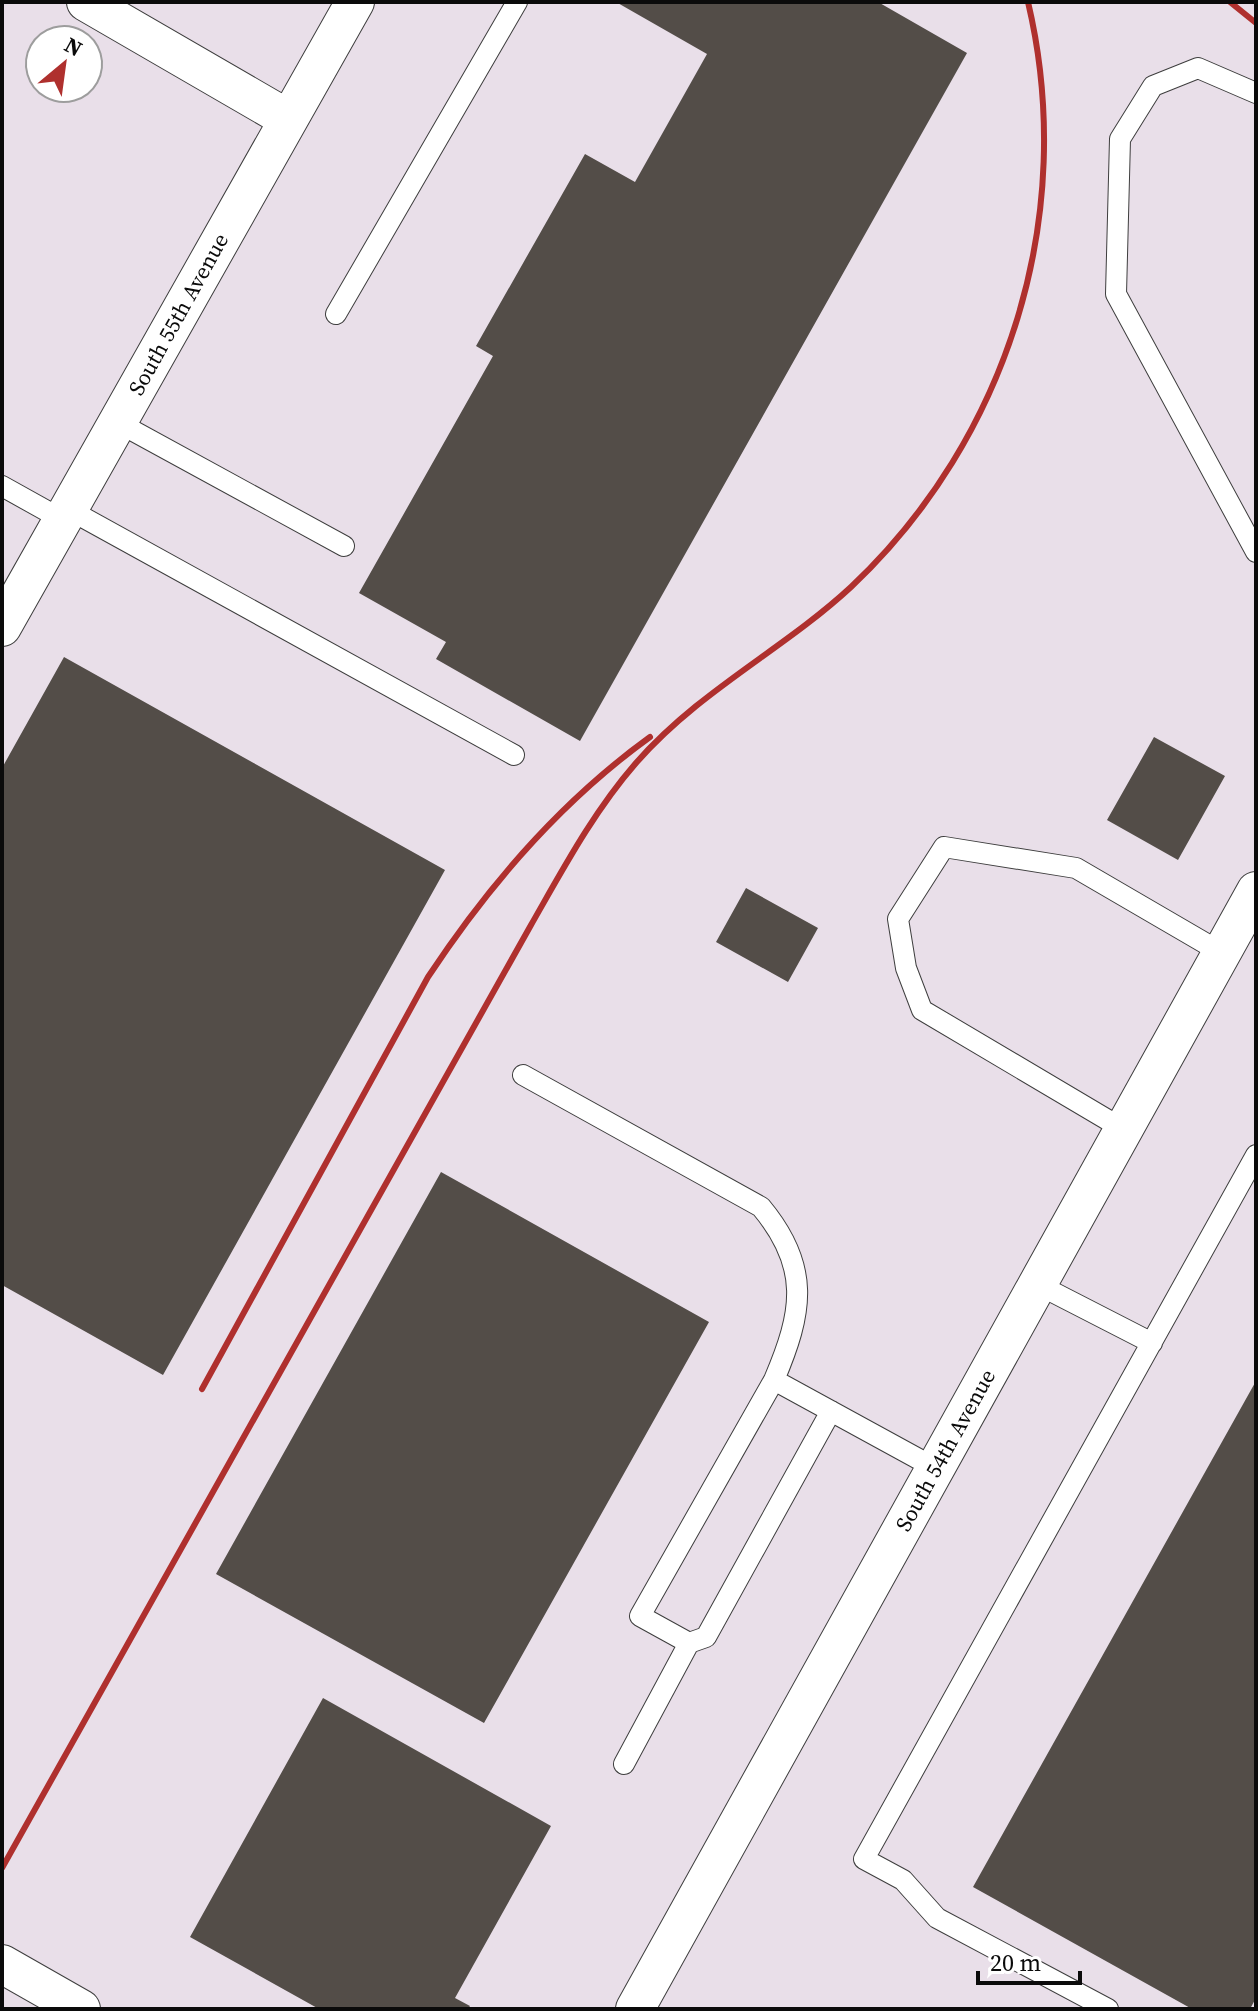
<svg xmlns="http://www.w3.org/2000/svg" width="1258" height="2011" viewBox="0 0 1258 2011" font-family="'Source Serif 4',serif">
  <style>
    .industrial { fill: #e9dfe9; fill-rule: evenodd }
    .building { fill: #534d48 }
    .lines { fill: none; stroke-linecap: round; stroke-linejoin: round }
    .lane-casing { stroke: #3e3e3e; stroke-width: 22 }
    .street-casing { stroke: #3e3e3e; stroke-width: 40 }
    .lane { stroke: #fff; stroke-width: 20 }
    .street { stroke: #fff; stroke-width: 38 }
    .rail { stroke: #af302e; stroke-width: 6 }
    .labels { text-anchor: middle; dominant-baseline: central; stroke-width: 8; stroke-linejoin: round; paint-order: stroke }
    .street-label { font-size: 22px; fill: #0b0b0b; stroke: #fff }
  </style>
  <rect width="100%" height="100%" fill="#fdfbea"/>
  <path class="industrial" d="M2 2H1256V2009H2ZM40 40H88V88H40Z"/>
  <path class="building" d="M616 2H878L967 53 580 741 436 659 446 642 359 593 493 356 476 346 585 154 635 182 707 54Z
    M64 657 445 870 163 1375 2 1285V768Z
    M1154 737 1225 776 1178 860 1107 820Z
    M746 888 818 928 788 982 716 942Z
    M441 1172 709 1322 484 1723 216 1574Z
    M1256 1381V1998L1250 2009H1192L973 1887Z
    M323 1698 551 1826 455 1998 470 2006 468 2009H319L190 1937Z"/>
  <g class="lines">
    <g class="lane-casing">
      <path id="lane" d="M1256 93 1198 68 1153 86 1120 139 1116 294 1256 552
        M336 314 517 2
        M117 422 344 546
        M2 486 63 520
        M68 509 514 755
        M523 1075 761 1207C811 1267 803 1312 774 1380
        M1123 1129 922 1010 906 968 898 919 944 847 1076 868 1222 953
        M1037 1284 1152 1343
        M689 1643 706 1637 831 1411
        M624 1764 689 1643 640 1616 774 1380 935 1468
        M1108 2009 937 1918 903 1880 864 1859 1256 1155"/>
    </g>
    <g class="street-casing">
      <path id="street" d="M86 2 288 119
        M2 627 355 2
        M2 1964 81 2009
        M635 2009 1256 891"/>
    </g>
    <use href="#lane" class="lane"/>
    <use href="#street" class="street"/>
    <path class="rail" d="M1230 2 1256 23
      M202 1389 428 977C488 886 560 802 650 737
      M2 1868 531 925C563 869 594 811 636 763 700 690 783 650 851 587 1009 438 1078 214 1028 2"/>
  </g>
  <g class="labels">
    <g class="street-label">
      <text transform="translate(178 314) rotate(-61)">South 55th Avenue</text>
      <text transform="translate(945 1450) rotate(-61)">South 54th Avenue</text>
    </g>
  </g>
  <rect width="1258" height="2011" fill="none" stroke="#0b0b0b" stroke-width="8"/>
  <g transform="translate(64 64) rotate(29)"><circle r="38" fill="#ffffff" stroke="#9d9d9d" stroke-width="2"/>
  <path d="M0-6L14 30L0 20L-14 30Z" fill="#af302e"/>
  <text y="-12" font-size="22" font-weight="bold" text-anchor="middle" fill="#0b0b0b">N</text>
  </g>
  <path d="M978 1971v12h102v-12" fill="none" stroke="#0b0b0b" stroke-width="4"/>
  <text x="990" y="1971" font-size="24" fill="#0b0b0b" stroke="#ffffff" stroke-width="6" paint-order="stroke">20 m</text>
</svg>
